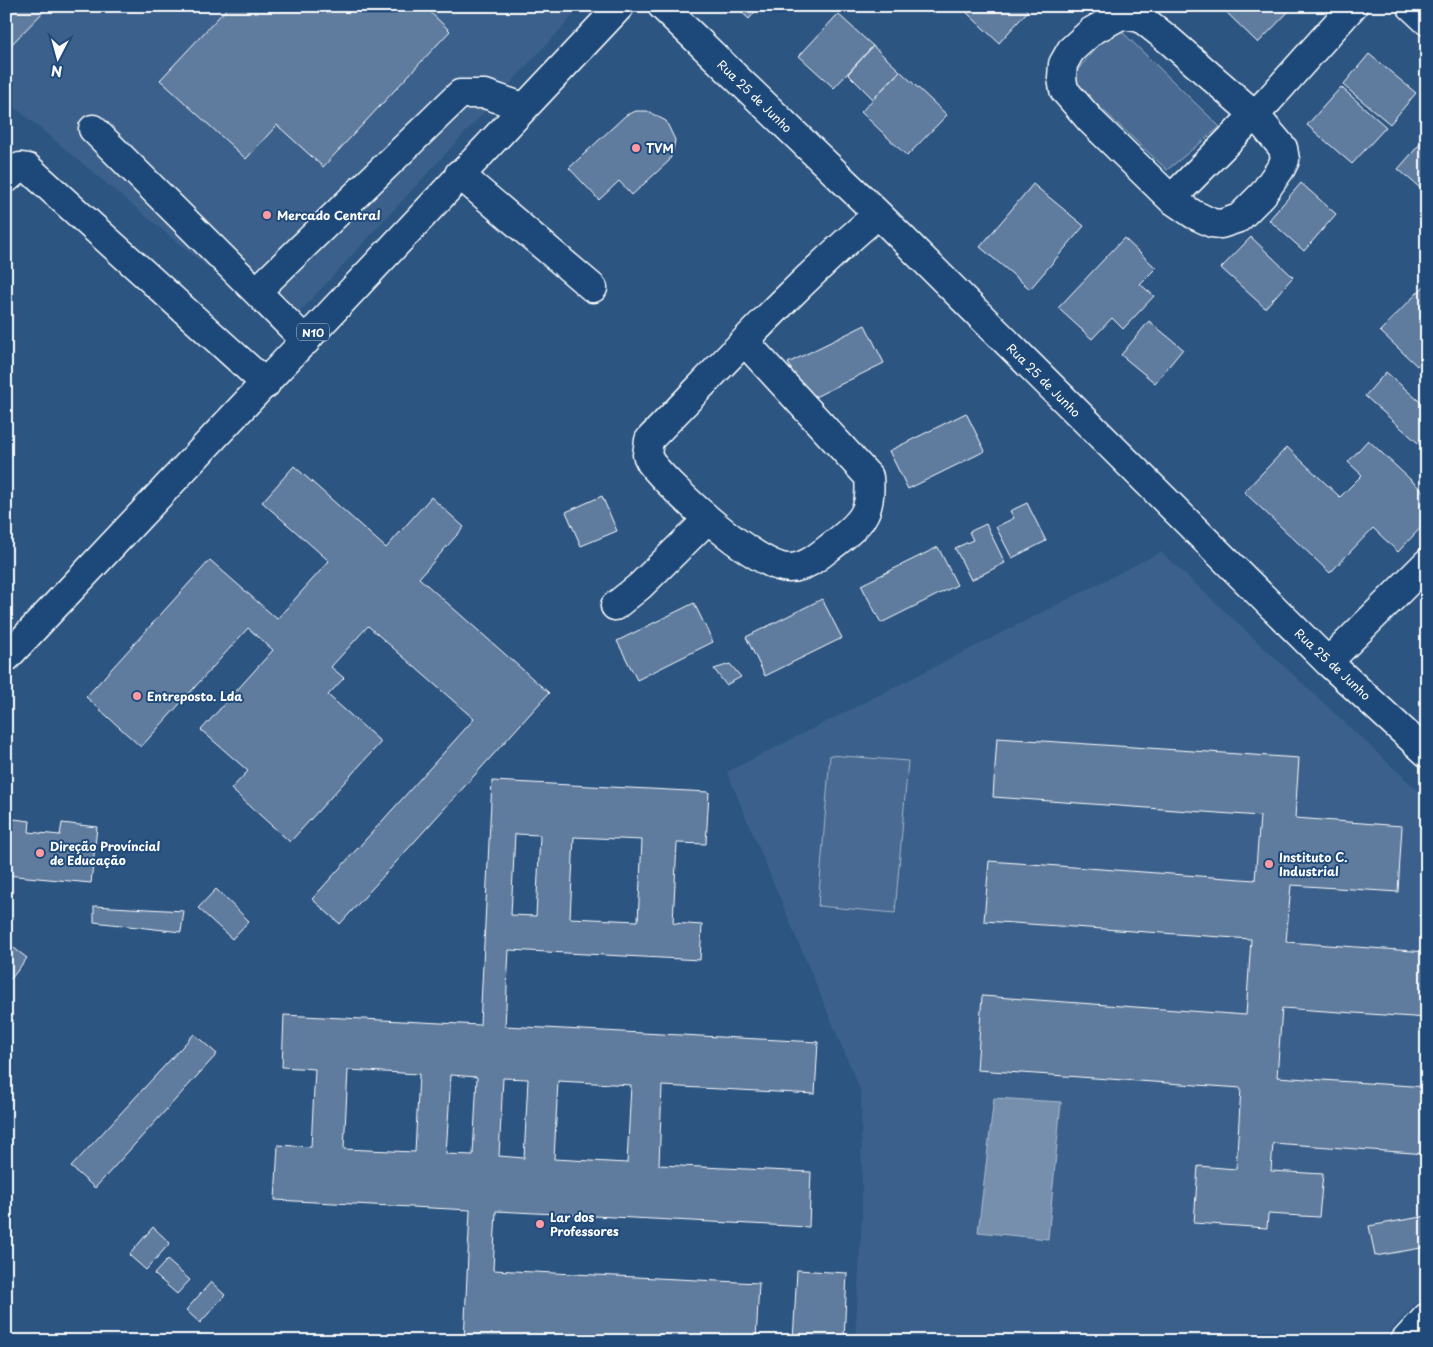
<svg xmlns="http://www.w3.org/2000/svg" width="1433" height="1347" viewBox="0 0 1433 1347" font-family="'Playpen Sans',sans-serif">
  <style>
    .built { fill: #3b618b }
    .green { fill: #486b92; stroke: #a4b5c8 }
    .water { fill: #748fad; stroke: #acbcce }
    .building { fill: #5e7c9f; stroke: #fff; fill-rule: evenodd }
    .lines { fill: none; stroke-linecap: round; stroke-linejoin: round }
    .minor-casing { stroke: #fff; stroke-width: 31 }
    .major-casing { stroke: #fff; stroke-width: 31 }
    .minor { stroke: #1f4a7a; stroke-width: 28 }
    .major { stroke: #1f4a7a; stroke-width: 28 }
    .poi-dot { fill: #ff9aa2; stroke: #1f4a7a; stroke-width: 2 }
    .labels { text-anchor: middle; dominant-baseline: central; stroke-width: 4; stroke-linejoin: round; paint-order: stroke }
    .shield { fill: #1f4a7a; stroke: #bcc9d7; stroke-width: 1 }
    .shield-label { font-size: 11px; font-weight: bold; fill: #fff }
    .street-label { font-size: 12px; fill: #fff; stroke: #1f4a7a }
    .poi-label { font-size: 12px; font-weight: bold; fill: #fff; stroke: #1f4a7a; text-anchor: start }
  </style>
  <rect width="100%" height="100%" fill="#2c5582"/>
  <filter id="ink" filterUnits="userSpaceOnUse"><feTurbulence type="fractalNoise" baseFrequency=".02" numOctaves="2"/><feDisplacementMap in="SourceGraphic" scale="10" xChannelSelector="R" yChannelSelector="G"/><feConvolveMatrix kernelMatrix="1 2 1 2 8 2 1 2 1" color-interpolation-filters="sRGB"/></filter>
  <g filter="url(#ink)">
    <path class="built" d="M6 6H582L283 330 6 100Z
      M1161 552 1427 799V1291L1381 1341H855L862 1216 861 1092 727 772Z"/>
    <path class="green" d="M1115 25 1220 127 1167 170 1070 79Z
      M830 755 908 761 895 913 818 906Z"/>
    <path class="water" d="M994 1098 1061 1102 1048 1239 978 1232Z"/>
    <path class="building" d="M8 6H49L6 50V8Z
      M229 6H432L428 10 450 31 323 167 277 125 246 159 160 80Z
      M735 6H760L749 19Z
      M967 6H1023L1028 11 999 43 964 10Z
      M1220 6H1294L1258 43Z
      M838 14 873 46 834 88 799 56Z
      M873 46 900 71 873 99 848 74Z
      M1369 54 1416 93 1390 124 1343 85Z
      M900 71 947 115 907 156 861 112Z
      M1341 87 1386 127 1352 164 1307 125Z
      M636 111H647L666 121 675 140 673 151 669 161 632 195 619 181 599 200 569 168 626 115Z
      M1427 136V194L1398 169Z
      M1301 183 1336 214 1304 251 1269 220Z
      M1033 184 1084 226 1030 289 980 247Z
      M1251 237 1293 277 1265 308 1221 268Z
      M1124 238 1156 268 1140 284 1154 296 1123 329 1112 318 1092 339 1058 308Z
      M1427 283V356L1417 366 1380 331Z
      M1149 321 1183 349 1155 383 1121 355Z
      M865 325 884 363 807 401 788 363Z
      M1386 372 1427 408V451L1365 396Z
      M966 413 985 451 908 489 889 451Z
      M1368 440 1427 495V521L1398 552 1373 528 1330 573 1244 492 1287 447 1340 497 1362 475 1348 462Z
      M294 466 386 548 431 497 464 527 419 578 549 693 340 924 312 899 474 719 368 626 331 667 344 678 328 695 381 742 290 842 231 789 248 771 201 730 273 650 248 628 141 747 86 697 210 560 277 619 329 561 262 502Z
      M602 496 617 531 581 546 566 512Z
      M1027 503 1046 541 1012 558 996 527 1014 518 1010 511Z
      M986 524 1005 563 971 580 955 548 973 540 969 532Z
      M938 547 957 585 881 623 861 585Z
      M822 599 842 638 765 676 746 637Z
      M694 603 713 642 637 680 617 641Z
      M730 664 741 677 726 685 714 669Z
      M997 738 1299 758 1295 818 1402 826 1398 892 1291 885 1286 942 1427 952V1018L1282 1008 1277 1077 1427 1087V1154L1273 1143 1271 1171 1323 1174 1319 1217 1268 1214 1267 1228 1194 1223 1198 1166 1236 1169 1241 1088 977 1070 982 996 1246 1015 1251 939 984 921 989 861 1255 880 1260 816 993 797Z
      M492 781 709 792 706 844 677 843 673 923 702 925 700 960 509 950 505 1026 818 1042 815 1094 662 1086 659 1165 811 1172 809 1227 496 1211 493 1270 759 1283 756 1341H464L470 1210 275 1200 278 1145 311 1147 315 1069 282 1067 284 1015 480 1025ZM515 834 540 835 536 916 511 915ZM574 837 642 840 638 921 570 918ZM348 1070 419 1074 415 1152 344 1149ZM451 1075 477 1077 473 1155 446 1154ZM503 1078 528 1079 524 1158 499 1156ZM558 1081 631 1085 627 1163 554 1159Z
      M6 818 30 821 29 832 60 835 62 823 97 827 91 883 6 875Z
      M216 889 249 921 232 939 198 908Z
      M94 906 184 911 181 932 94 922Z
      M6 942 27 958 11 979 6 975Z
      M194 1034 217 1054 95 1188 71 1167Z
      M1427 1216V1247L1375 1256 1369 1226Z
      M153 1227 170 1243 146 1270 129 1255Z
      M167 1260 190 1280 177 1294 154 1274Z
      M797 1270 847 1273 844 1341H793Z
      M211 1282 225 1295 200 1323 186 1310Z"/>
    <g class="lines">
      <g class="minor-casing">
        <path id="minor" d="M662 6 878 214 1328 662 1427 753
          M1411 6 1427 21
          M1121 15 1141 18 1170 41 1255 115 1283 148 1285 160 1281 168 1263 194 1239 218 1221 224 1212 223 1193 214 1171 199 1091 121 1064 90 1062 78 1063 64 1071 50 1092 31Z
          M93 129 306 341
          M459 174 593 288
          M6 179 20 167 28 168 266 384
          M1171 199 1269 100 1353 6
          M257 291 460 94H485L523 107
          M745 342 869 477C872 511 863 521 838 541 823 552 808 568 789 568 757 568 672 490 651 463L647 455 649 440C724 363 796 284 878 214
          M615 606 640 586 707 520
          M1328 662 1427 563
          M1405 1341 1427 1317"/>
      </g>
      <g class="major-casing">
        <path id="major" d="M6 658 620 6"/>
      </g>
      <use href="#minor" class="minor"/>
      <use href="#major" class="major"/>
    </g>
  </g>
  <g class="poi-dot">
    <circle cx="636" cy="148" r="5"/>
    <circle cx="267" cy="215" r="5"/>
    <circle cx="137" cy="696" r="5"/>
    <circle cx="40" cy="853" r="5"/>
    <circle cx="1269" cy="864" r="5"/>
    <circle cx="540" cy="1224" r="5"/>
  </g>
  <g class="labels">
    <rect class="shield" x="297" y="323.5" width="32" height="17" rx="4"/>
    <g class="shield-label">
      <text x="313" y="332">N10</text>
    </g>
    <g class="street-label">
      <text transform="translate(755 96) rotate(44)">Rua 25 de Junho</text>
      <text transform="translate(1044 380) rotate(45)">Rua 25 de Junho</text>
      <text transform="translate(1333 664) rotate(43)">Rua 25 de Junho</text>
    </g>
    <g class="poi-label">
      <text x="646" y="148">TVM</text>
      <text x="277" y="215">Mercado Central</text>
      <text x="147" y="696">Entreposto. Lda</text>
      <text x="50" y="846">Direção Províncial<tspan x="50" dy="14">de Educação</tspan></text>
      <text x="1279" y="857">Instituto C.<tspan x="1279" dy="14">Industrial</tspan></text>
      <text x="550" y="1217">Lar dos<tspan x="550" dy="14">Professores</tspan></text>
    </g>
  </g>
  <rect width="1433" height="1347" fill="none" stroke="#1f4a7a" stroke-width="25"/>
  <rect x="12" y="12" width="1408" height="1322" fill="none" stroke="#fff" stroke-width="2" filter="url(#ink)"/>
  <g transform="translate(58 58) rotate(186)" stroke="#1f4a7a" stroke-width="4" paint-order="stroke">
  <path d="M0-4L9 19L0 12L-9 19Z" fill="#ffffff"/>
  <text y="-8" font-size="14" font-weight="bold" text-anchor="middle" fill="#ffffff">N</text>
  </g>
</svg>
